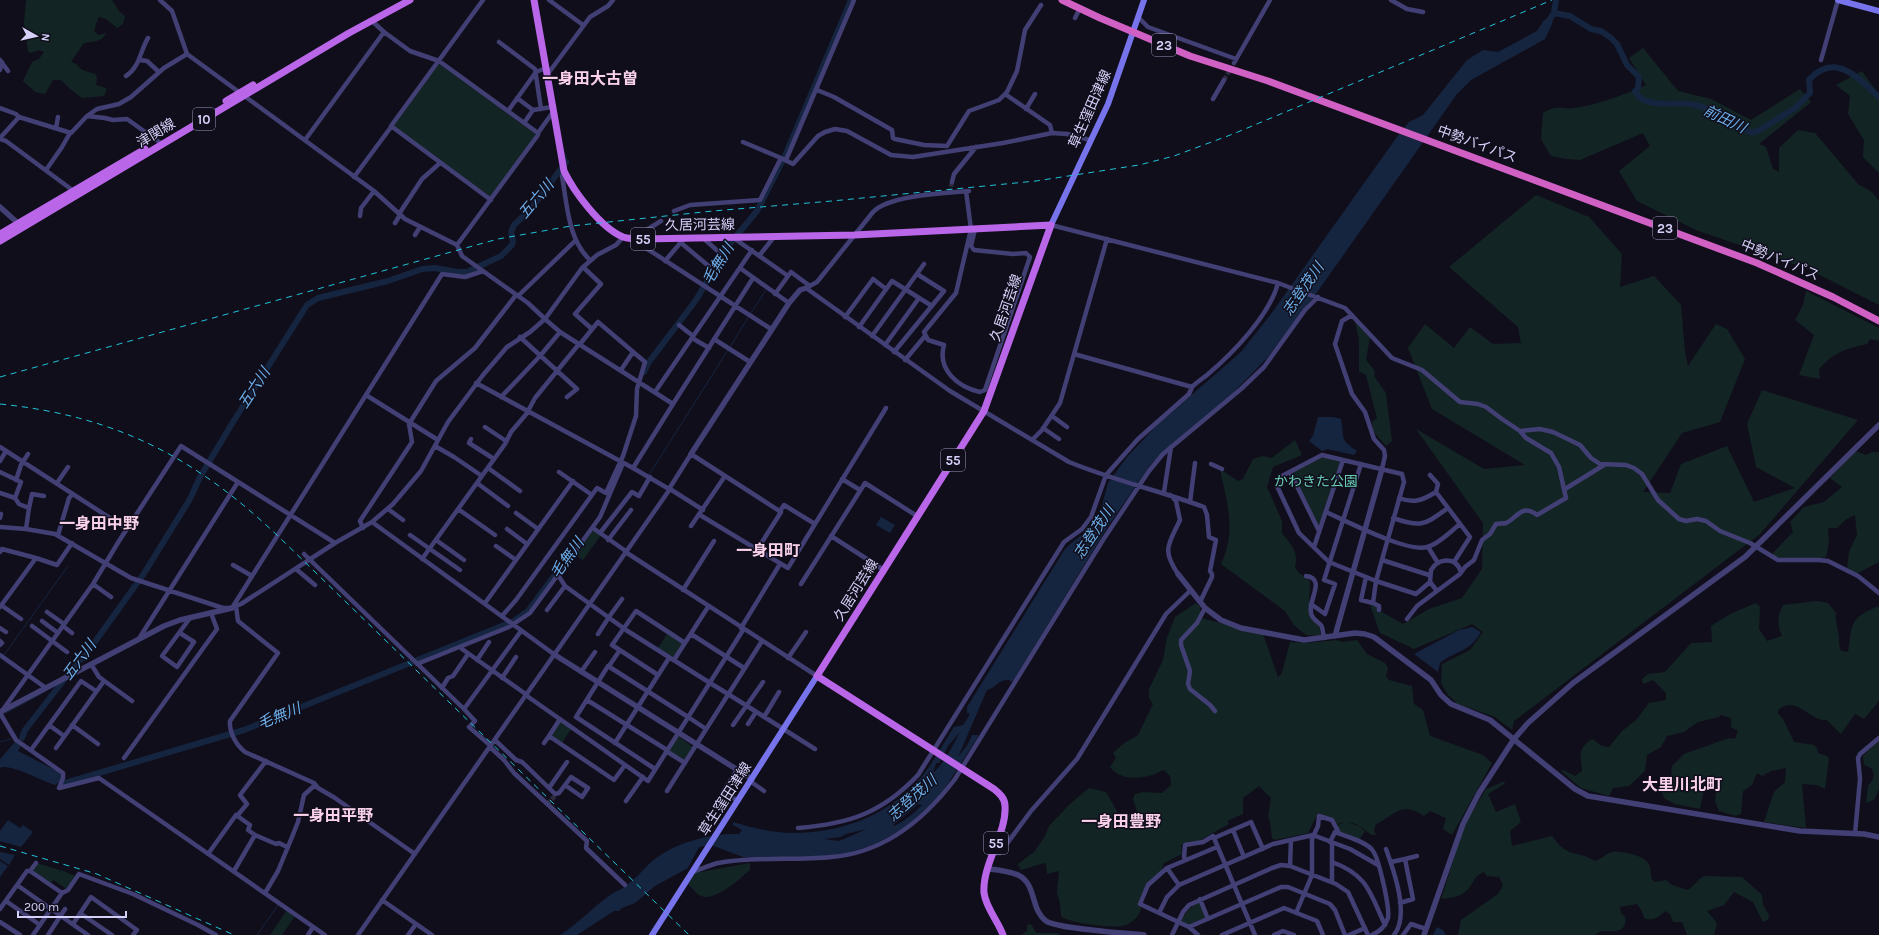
<svg xmlns="http://www.w3.org/2000/svg" width="1879" height="935" viewBox="0 0 1879 935" font-family="Karla,'Noto Sans JP',sans-serif">
  <style>
    .green { fill: #122524 }
    .water { fill: #15253f; fill-rule: evenodd }
    .lines { fill: none; stroke-linecap: round; stroke-linejoin: round }
    .stream { stroke: #15253f; stroke-width: 1 }
    .river { stroke: #15253f; stroke-width: 6 }
    .minor-tunnel { stroke: #2e2b3d; stroke-width: 4.5; stroke-dasharray: 4.5 2; stroke-linecap: butt }
    .minor { stroke: #423f75; stroke-width: 4.5 }
    .tertiary { stroke: #423f75; stroke-width: 5.5 }
    .secondary { stroke: #7774eb; stroke-width: 6 }
    .primary { stroke: #b966e9; stroke-width: 7 }
    .trunk { stroke: #d060c4; stroke-width: 7 }
    .rail { stroke: #1ec3d6; stroke-width: 1; stroke-dasharray: 6 5; stroke-linecap: butt }
    .labels { text-anchor: middle; dominant-baseline: central; stroke-width: 3; stroke-linejoin: round; paint-order: stroke }
    .shield { fill: #110e1c; stroke: #9a96b6; stroke-width: 1 }
    .shield-label { font-size: 13px; font-weight: bold; fill: #d5d0f8 }
    .street-label { font-size: 14px; fill: #d5d0f8; stroke: #110e1c }
    .park-label { font-size: 14px; fill: #67cdb4; stroke: #110e1c }
    .water-label { font-size: 15px; font-style: italic; fill: #6cafea; stroke: #110e1c }
    .quarter-label { font-size: 16px; font-weight: bold; fill: #f9d2ea; stroke: #110e1c }
  </style>
  <rect width="100%" height="100%" fill="#110e1c"/>
  <path class="green" d="M26 0H112L119 11 125 16 123 24 117 28 106 19 100 17 98 18 94 31 98 35 106 33C101 44 92 40 83 44L71 62 76 64 82 70 95 74 97 77 96 85 106 88V91L104 96 82 98 69 88 61 80H53L45 94 35 92 23 81 32 62 39 59 44 52 39 50 31 53 28 52 24 23Z
    M1643 48 1678 91 1711 99 1751 120 1800 89 1811 102 1759 144 1766 147 1773 169 1779 172V148L1798 130 1815 133 1858 184 1872 192 1879 201V305L1808 269 1696 230 1637 201 1619 171 1650 146 1643 133 1580 160 1566 159 1551 156 1541 139 1543 113C1558 104 1561 110 1575 108 1600 104 1624 95 1646 85L1629 58Z
    M439 64 535 134V136L492 196H489L395 128 394 125Z
    M1862 71 1879 95V173L1863 157 1864 140 1848 114 1850 96 1836 85Z
    M1536 195 1589 217 1622 254 1620 287 1654 276 1681 305 1685 352 1688 366 1716 324 1727 329 1745 359 1720 422 1682 433 1643 492 1670 493 1681 464 1727 446 1754 502 1795 488 1756 467 1747 424 1762 390 1858 420 1760 534 1514 721 1512 730 1495 717 1458 704 1448 695 1441 683 1442 664 1470 650 1483 632 1472 624 1414 649 1380 633 1370 605 1378 607 1377 612 1380 611 1403 624 1429 609 1462 598 1482 569 1483 523 1416 429 1484 469 1525 465 1432 409 1408 348 1425 324 1454 348 1470 327 1493 344 1521 343 1518 327 1449 267Z
    M1806 291 1879 328V341L1870 339 1867 344C1845 349 1834 352 1819 369L1820 379 1799 375 1814 335 1795 320 1803 305Z
    M1355 321 1370 337 1366 360 1375 371 1374 376 1386 393 1392 441 1386 446 1373 431 1372 422 1377 418 1366 375 1359 371V339Z
    M1295 440 1302 455 1273 467 1267 487 1282 521V533C1291 546 1299 550 1295 567L1298 572 1310 581 1309 610 1319 626 1321 636 1307 635 1302 632 1294 625 1285 611 1221 564C1237 530 1227 504 1220 469L1238 481 1243 479 1253 459 1263 456 1272 458Z
    M1855 451 1866 455 1872 452H1879V562L1856 574 1847 569 1849 552 1857 535 1855 515 1845 520 1837 528H1828L1829 542 1826 557C1809 559 1786 564 1772 554L1793 532 1790 522 1804 507 1824 502 1842 487 1830 478Z
    M1322 457 1339 460 1340 463 1320 524H1317L1293 475 1294 472Z
    M593 530 601 535 583 560 575 555Z
    M1816 601 1828 603 1836 613C1835 621 1837 624 1838 632 1840 639 1838 644 1841 651L1848 652C1853 623 1848 619 1879 606V701L1864 719 1855 714 1841 734 1827 720C1808 721 1797 694 1778 710V713L1783 719 1794 742 1814 745 1817 748 1818 753 1825 755 1829 758 1825 789 1817 785 1802 784 1806 828 1764 822 1774 792 1785 782 1786 768 1771 771 1762 776 1757 773 1752 785 1743 791 1741 814 1736 816 1719 811 1715 801 1718 779 1705 784 1700 809 1675 804 1665 799 1661 791 1662 788 1671 777 1672 766 1684 754 1729 738 1735 739 1738 731 1731 727V718L1721 715 1719 717 1698 722 1684 732 1667 736 1661 747 1647 755 1645 771 1629 786 1613 788 1609 796 1581 788 1561 771 1563 770 1575 776 1582 771C1581 755 1577 749 1592 739L1602 746 1609 747 1622 731 1636 720 1649 703 1666 700V693L1653 680 1643 684 1642 679 1648 674 1665 672 1691 643 1712 642 1711 626 1730 614 1756 603 1760 607 1759 629 1767 641 1782 636C1777 624 1777 616 1783 605Z
    M1196 603 1200 607 1201 618 1263 634 1278 677 1282 673 1290 642 1307 643 1337 640 1342 642 1357 640 1367 654 1385 663 1388 668 1386 676 1389 680 1412 686 1414 704 1423 710 1430 736 1483 755 1492 763 1452 835 1443 829 1446 818 1430 811 1424 816C1400 800 1396 815 1376 824L1374 830 1376 835C1364 836 1363 817 1336 824L1332 817 1317 815 1308 833 1275 840 1272 838 1270 822 1268 817 1271 798 1259 786 1243 798V814L1227 821 1229 824 1200 840 1181 845 1182 854 1164 863 1161 871 1146 884 1138 905 1141 908C1141 915 1130 925 1122 926 1110 928 1068 923 1061 916L1060 904 1057 893 1059 871 1047 874 1046 864 1044 863 1021 870 1018 864 1034 852 1044 838 1049 826 1069 805 1089 788 1106 792 1118 813 1129 814 1137 811 1133 799 1135 794 1143 792 1162 793 1171 785 1170 776 1164 770C1160 771 1158 773 1155 774 1140 779 1121 781 1110 767L1116 758 1113 753 1123 744 1138 735 1153 704 1149 698V689L1163 660 1167 638 1175 617Z
    M667 634 683 644 674 657 658 648Z
    M559 723H562L571 729 562 743 553 737 552 734Z
    M677 737H679L693 747 683 761 669 752Z
    M1879 740V789L1874 800 1866 803 1868 786C1873 781 1876 775 1871 768L1864 765 1863 756Z
    M1505 781 1504 784 1488 794 1496 812 1515 804 1521 822 1510 831 1512 846 1552 836C1563 851 1566 851 1584 856 1589 857 1592 860 1596 861 1601 859 1607 853 1613 852 1622 851 1642 855 1648 863 1653 870 1648 878 1655 882L1666 880 1672 885 1687 890C1694 887 1697 880 1704 876L1742 877 1762 895 1763 905 1769 915 1768 920 1763 922 1753 902 1734 892 1724 905 1707 911 1717 923 1714 935H1687L1682 922H1673L1670 914 1665 911C1659 917 1652 922 1644 918L1642 911 1637 904 1620 907 1621 913 1625 917C1628 933 1613 932 1601 931L1595 935H1458L1461 920 1498 894 1503 885 1499 877 1487 876 1484 872C1471 878 1476 881 1467 890 1461 897 1450 898 1441 899L1465 824 1486 789Z
    M1346 822 1359 826 1365 831 1359 840 1340 832 1337 825Z
    M37 863 60 870 58 873 61 870 75 876 67 889 53 880 51 883 32 870Z
    M750 863V870C739 879 714 904 699 895 695 892 692 888 688 884L695 873Z
    M1200 902 1206 917 1189 925 1181 921C1186 912 1190 906 1200 902Z
    M287 910 295 916 282 935H270Z
    M1031 924 1036 933H1057L1061 935H1021L1027 931V925Z"/>
  <path class="water" d="M1554 15 1552 24 1545 39 1471 80 1457 94 1318 291 1267 358 1233 393 1185 433 1151 464 1108 526 1014 680 1010 682V680C997 679 998 687 987 690L958 757 968 744 972 735H978V737L940 796 905 828 873 845 847 853 830 856 770 858 743 857 711 845 699 847 688 868 655 886 635 903 622 908 619 911H614L577 935H560C579 923 594 906 613 893 617 891 622 889 626 886 635 879 642 871 650 863 673 843 709 833 739 834L742 830 733 825V822C753 828 773 833 793 833 839 833 885 817 917 782 932 766 942 745 954 727L963 725 969 716V713H967V707L1063 552C1069 543 1080 537 1088 530 1093 526 1097 520 1102 516L1100 513 1108 483 1127 457 1157 425 1241 352 1271 314 1399 134 1409 122 1423 115 1467 60 1483 50 1498 52 1537 31 1544 20ZM960 732C952 747 945 762 933 773L936 763H939L948 746ZM918 804 922 805C915 812 901 825 892 826ZM867 829 839 841 824 839 841 837 846 834Z
    M1318 417H1333L1341 419C1345 438 1338 438 1357 451L1354 455 1327 449 1322 451 1309 441 1313 436Z
    M881 517 895 525 890 533 876 525Z
    M1472 627 1481 632C1469 653 1456 650 1440 663L1438 672 1414 654 1459 630Z
    M15 742 21 745 18 751 59 772 61 776 56 785C43 782 9 762 0 768V759Z
    M8 820 20 828 23 825 33 832 21 847 0 841V831Z
    M0 852 15 855 9 865 0 859Z
    M0 861 8 866 0 877Z
    M1437 927 1443 930 1446 935H1433Z"/>
  <g class="lines">
    <path class="stream" d="M564 152 566 156V162
      M751 313 766 290
      M730 347 749 316
      M649 475 728 350
      M4 655 68 566
      M4 714 46 691
      M0 742 11 739
      M257 935 278 905"/>
    <path class="river" d="M1554 13 1570 16 1591 29 1601 31 1611 38 1617 44 1627 65 1639 77 1638 88 1635 91C1643 109 1674 102 1690 104 1712 107 1730 121 1749 132H1756L1763 128 1795 108 1810 93 1809 80C1835 51 1858 78 1879 97
      M1548 22 1554 13 1556 0
      M644 372 649 362 696 300 728 246 757 211 785 156 851 0
      M22 738 25 730 77 663 84 657 143 575 190 499 200 477 233 422 307 305 318 298 388 281 422 269 435 268 458 272H467L501 256 512 245 513 241 511 232 514 225 531 209 566 162
      M56 779 65 783 244 730 514 621 528 611 554 576"/>
    <path class="minor-tunnel" d="M1224 80 1231 68
      M950 193 952 182
      M547 804 555 796"/>
    <path class="minor" d="M160 0 172 11 187 54 374 191 405 219 457 245 462 256 528 303 545 319
      M483 0 391 126 491 200
      M549 0 583 25
      M1391 0 1407 9 1423 12
      M1138 17 1148 27 1236 59
      M1075 18 1079 10
      M384 32 410 51 439 61 538 133
      M499 42 535 69 541 109
      M0 60 8 71
      M140 60 147 61 159 72
      M1821 60 1838 0
      M1234 63 1270 0
      M0 70 2 62
      M546 73 550 71 590 17 608 6 613 0
      M126 76C140 67 140 51 148 38
      M817 90 834 97 892 130 893 138 895 139 924 145 947 146 969 111 999 100 1007 92 1017 71 1025 30 1041 5
      M1005 94 1050 125 1052 133
      M517 98 533 110
      M1213 99 1224 80
      M0 108 16 114 19 117
      M1026 109 1035 94
      M508 111 536 72 546 68
      M87 116 105 118 113 120 127 119 162 144
      M524 123 533 110 552 107
      M56 128 58 117
      M0 138 19 117 71 133 87 116 97 109 119 104 131 97 164 68 187 54
      M0 139 6 141 75 192
      M305 140 384 32 372 21
      M743 142 781 158
      M786 160 854 0
      M46 170 62 147 70 133
      M564 172 562 176C567 204 568 240 590 260
      M354 177 391 127
      M952 182 954 174 976 147
      M966 191 971 229 956 293 924 332 928 340 944 345C937 370 958 387 980 392L985 390 1030 257 1026 253 1013 254 974 250 971 246 975 229
      M969 191C945 193 889 195 873 212L817 282 806 288 950 391 1069 462C1113 480 1160 491 1204 507L1207 515 1209 537 1216 540 1210 571 1212 574V577L1200 602
      M674 211 690 205 760 200 781 158 793 164 818 136 825 132 835 129 847 131 891 155 913 157 1003 143 1052 133 1067 134 1090 140
      M399 214 422 179 440 163
      M360 216 361 208 374 191
      M661 221 632 239 771 329
      M395 223 400 215
      M1051 225 1278 283 1345 308 1392 358 1422 370 1460 402 1478 404 1486 407 1502 419 1520 431 1526 438 1551 453 1559 467 1566 498
      M415 235 420 227
      M737 237 735 239 788 276
      M703 238 720 253
      M680 242 711 268
      M457 245 538 135V133L553 112
      M759 256 774 237
      M665 261 682 241
      M584 268 601 284 575 314 592 329
      M740 268 789 303
      M775 294 791 272 810 286
      M518 296 576 240
      M1352 315 1342 321 1335 344 1352 394 1365 412 1374 439 1384 450 1385 456 1382 469
      M845 317 873 279 886 289
      M545 319 560 332 673 404 633 468 669 489 691 454 781 512 757 550
      M679 325 693 336
      M859 327 892 281 932 306
      M872 336 924 264
      M520 337 577 389 567 397
      M692 338 709 348
      M714 339 750 362
      M885 345 919 298
      M894 352 944 291 917 274
      M1074 354 1192 387C1197 382 1202 379 1207 375 1232 354 1270 315 1278 283
      M905 360 925 336
      M621 370 633 352
      M476 383 633 468
      M655 392 752 250
      M366 395 438 440
      M501 397 540 356 560 332
      M673 404 753 278
      M528 411 535 398 579 344
      M1052 416 1067 427
      M485 427 506 441
      M1043 428 1059 439
      M1520 431 1540 429 1553 432 1580 445 1591 458 1600 464 1626 465 1634 468 1642 474 1658 500 1679 519 1686 521 1697 519 1706 521 1720 531 1750 543 1778 560H1819L1828 561 1858 576 1879 593
      M471 439 469 443 494 459
      M1032 440 1042 430 1060 403 1107 239
      M435 446 454 457 482 476
      M0 447 127 529
      M0 461 6 451
      M1211 464 1222 469
      M488 468 520 491
      M0 472 21 482 15 498 0 493
      M559 472 592 495
      M1290 472 1319 531
      M1430 475 1438 484 1436 492
      M842 479 860 490
      M16 480 21 465 28 454
      M57 483 68 467
      M477 483 508 506
      M670 489 703 510
      M1565 489 1604 465
      M1164 492 1171 447
      M1170 495 1176 501 1180 520C1169 544 1161 549 1178 574
      M15 498 19 504 29 508 26 529
      M1399 498C1414 504 1423 500 1436 492L1470 537 1454 562
      M1190 502 1195 463
      M29 508 32 494 44 496
      M388 509 403 520
      M458 509 495 535
      M780 511 784 505 815 524
      M1326 512C1346 521 1408 553 1427 547 1439 544 1451 531 1460 524
      M516 513 538 529
      M700 515 788 568 886 408
      M0 518 1 514
      M1393 518C1422 528 1424 525 1448 508
      M372 522 555 655
      M691 526 725 476
      M0 527 26 529 55 534 131 578 223 608H232L241 604 335 543 372 522 393 504 421 471 448 422 483 375 507 347 530 332 545 319 582 268 597 255 616 245 623 237
      M363 528 360 521 412 442 409 424 436 381 475 348 516 295
      M593 528 627 552
      M507 529 527 544
      M600 533 632 492 639 496 650 477
      M58 535 69 498 73 494
      M410 535 430 549
      M831 536 884 570
      M436 540 464 560
      M608 540 631 510
      M496 546 516 560
      M1314 547 1343 460
      M1428 547 1438 563
      M430 549 460 570
      M0 552 2 549 36 558
      M627 553 817 676
      M304 554 464 709
      M422 559 505 444 511 432 528 412
      M1382 560 1429 575
      M233 565 252 576
      M296 569 315 585
      M1461 572C1456 556 1438 558 1431 570L1430 582 1437 591 1460 574 1465 567 1474 560 1482 540 1490 534 1496 524C1499 523 1503 524 1506 523 1517 518 1522 503 1537 515L1566 498
      M558 575 565 586 626 630 710 683
      M1306 576C1328 579 1305 603 1312 616 1314 620 1318 622 1321 625 1323 628 1323 634 1324 638
      M1366 577 1361 600 1373 603 1376 581 1404 482 1402 474 1322 455 1280 477 1277 486 1299 533 1329 562 1376 581 1416 594 1430 582
      M93 584 111 597
      M801 584 865 483 917 516
      M683 590 714 541
      M485 603 573 481
      M1373 603 1379 606V610
      M1311 604 1325 614 1335 584 1324 580 1361 464
      M1 605 21 619
      M236 606 238 621 278 653 230 721C229 732 236 745 245 752L314 783 318 788 335 798 415 854
      M0 607 36 558 57 565 72 543
      M232 608 442 274 465 277 483 271
      M1205 608 1197 623 1181 640V645L1190 671 1188 684 1190 689 1210 705 1215 711
      M547 610 565 586
      M47 612 64 624
      M502 616 516 600 597 488 606 493 623 456 636 416 637 389 645 362 598 322 580 344
      M609 617 622 599
      M1407 619 1417 606 1437 591
      M42 621 58 633
      M32 626 67 652
      M63 626 72 633
      M0 628 6 632
      M741 628 780 564
      M180 633 194 642 177 667 162 656 190 618
      M598 634 609 617
      M691 634 744 668
      M140 637 238 482
      M0 641 2 643 0 645
      M462 649 527 695
      M0 655 46 688
      M788 658 806 632
      M477 660 489 642
      M674 660 708 607
      M91 664 99 677 132 701
      M417 664 509 627 530 613 600 517 623 463
      M609 666 620 650
      M581 672 595 652
      M658 675 612 645 636 611 685 643
      M502 678 516 657
      M710 683 728 694
      M442 688 448 678 453 676 468 654
      M728 694 815 749
      M527 696 648 781 743 630
      M587 700 667 750
      M2 711 93 584 119 541 181 446 335 543
      M0 713 16 740 63 773V778L59 788 99 778 325 935
      M688 717 706 729
      M764 717 779 692
      M560 719 549 736 614 780 625 765
      M748 724 756 712
      M49 725 64 736
      M72 725 98 744
      M733 725 763 682
      M495 740 516 760 522 762 549 788 567 762
      M544 743 549 736
      M615 743 669 658
      M491 746 469 727 475 721 464 709 521 631
      M490 747 504 760 514 773 587 841 586 848 625 885
      M56 748 104 681
      M31 750 81 681 96 691
      M666 751 685 763
      M124 758 217 629 211 613
      M655 769 576 717 608 666 688 717
      M737 770 723 792 738 801
      M750 781 764 791
      M549 788 555 794 559 793 571 777 588 788 582 797 565 785
      M667 791 762 641
      M626 801 643 777
      M237 816 247 804 240 795 266 761
      M798 828C849 824 882 813 918 775L1064 542 1082 529 1091 517 1106 475 1138 439 1189 394 1192 387
      M1233 830 1244 857
      M1855 834 1860 779 1858 758 1860 754 1879 738
      M255 835 276 844 279 843 287 847
      M1214 838 1255 935
      M1330 842 1335 832C1344 836 1368 842 1373 851 1379 859 1390 908 1388 918 1385 927 1380 931 1372 935
      M1332 842V882
      M1386 849C1394 871 1410 915 1394 935
      M993 853H1000L1031 811 1077 759 1166 614 1191 590
      M208 854 236 815 250 825 248 830 255 835 234 871
      M1405 859 1417 856
      M1186 860 1184 857 1185 845 1203 842 1213 836 1214 838 1251 822 1263 849
      M1332 862C1368 875 1370 893 1385 925
      M1391 862 1405 859 1413 899 1400 903
      M1290 866 1291 840
      M1167 868 1179 885
      M30 871 36 863
      M692 872C701 869 710 865 718 863 755 856 794 861 831 857 884 853 924 820 955 779L1103 540 1149 471 1163 454 1241 389 1264 367 1305 310 1318 297
      M79 874 133 894 198 925 216 935
      M17 885 88 935
      M265 893 278 871 292 837 298 822 304 795 315 785
      M1200 899 1208 919
      M382 900 432 935
      M6 901 40 925
      M0 909 27 871H30L62 893
      M80 913 112 935
      M1159 913 1167 897 1179 885 1273 844 1313 835 1350 849 1378 865
      M1296 913 1312 875V839L1318 826 1319 816 1332 820 1339 833
      M0 922 20 935
      M73 924 91 897 137 930 133 935
      M1189 927 1281 887H1288L1330 904 1335 910 1345 935
      M33 935 62 893 68 890 79 874
      M48 935 65 909
      M308 935 313 927
      M358 935 670 489
      M408 935 416 924
      M1172 935 1183 912 1189 905 1272 868 1281 865 1290 866 1336 884 1348 892 1368 935
      M1198 935 1189 927 1140 904 1148 885 1167 868 1217 847
      M1222 935 1284 908 1317 921 1323 935
      M1274 935 1283 931 1294 935
      M1349 935 1365 928
      M1403 935 1411 924 1426 929"/>
    <path class="tertiary" d="M0 207 20 225
      M691 454 789 303 800 290 806 288
      M1178 574 1205 608 1221 620 1241 628 1304 640 1355 633 1365 634 1374 637 1431 680 1441 695 1451 704 1490 720 1575 789 1588 796 1800 831 1864 834 1879 837
      M1335 636 1382 469
      M555 655 752 779
      M0 712 164 626 180 620 232 608
      M988 869C998 870 1009 871 1018 875 1037 884 1030 909 1046 921 1058 929 1125 933 1144 935
      M1424 935 1463 824 1479 793 1514 739 1528 723 1573 683 1745 557 1879 425"/>
    <path class="secondary" d="M1838 0 1879 11
      M1051 225 1108 104 1144 0
      M652 935 817 676"/>
    <path class="primary" d="M534 0 564 171C574 192 601 228 623 237 629 239 635 239 642 239L854 235 1051 225 984 411 817 676 994 789C999 793 1005 798 1005 806 1007 833 982 864 984 893 986 908 998 921 1003 935
      M226 101 253 85
      M0 234 145 149
      M0 241 349 33 410 0"/>
    <path class="trunk" d="M1062 0 1100 18 1190 56 1268 81 1757 263 1833 297 1879 321"/>
    <path class="rail" d="M0 377 498 239 571 226 713 211 832 201 1036 181 1139 165 1174 156 1233 134 1552 0
      M0 404C116 416 195 457 279 537L689 935
      M0 846 97 874 234 935"/>
  </g>
  <g class="labels">
    <g class="shield">
      <rect x="1152" y="34" width="24" height="22" rx="3"/>
      <rect x="193" y="108" width="22" height="22" rx="3"/>
      <rect x="1653" y="217" width="24" height="22" rx="3"/>
      <rect x="631" y="228" width="24" height="22" rx="3"/>
      <rect x="941" y="449" width="24" height="22" rx="3"/>
      <rect x="984" y="832" width="24" height="22" rx="3"/>
    </g>
    <g class="shield-label">
      <text x="1164" y="45">23</text>
      <text x="204" y="119">10</text>
      <text x="1665" y="228">23</text>
      <text x="643" y="239">55</text>
      <text x="953" y="460">55</text>
      <text x="996" y="843">55</text>
    </g>
    <g class="street-label">
      <text transform="translate(1090 109) rotate(-66)">草生窪田津線</text>
      <text transform="translate(156 133) rotate(-31)">津関線</text>
      <text transform="translate(1477 144) rotate(20)">中勢バイパス</text>
      <text transform="translate(700 225) rotate(-1)">久居河芸線</text>
      <text transform="translate(1780 260) rotate(23)">中勢バイパス</text>
      <text transform="translate(1006 308) rotate(-71)">久居河芸線</text>
      <text transform="translate(856 590) rotate(-58)">久居河芸線</text>
      <text transform="translate(725 799) rotate(-57)">草生窪田津線</text>
    </g>
    <g class="park-label">
      <text x="1316" y="481">かわきた公園</text>
    </g>
    <g class="water-label">
      <text transform="translate(1725 119) rotate(26)">前田川</text>
      <text transform="translate(536 199) rotate(-50)">五六川</text>
      <text transform="translate(718 264) rotate(-58)">毛無川</text>
      <text transform="translate(1303 289) rotate(-55)">志登茂川</text>
      <text transform="translate(254 388) rotate(-57)">五六川</text>
      <text transform="translate(1094 532) rotate(-56)">志登茂川</text>
      <text transform="translate(567 558) rotate(-54)">毛無川</text>
      <text transform="translate(79 660) rotate(-53)">五六川</text>
      <text transform="translate(279 716) rotate(-22)">毛無川</text>
      <text transform="translate(912 798) rotate(-42)">志登茂川</text>
    </g>
    <g class="quarter-label">
      <text x="590" y="78">一身田大古曽</text>
      <text x="99" y="523">一身田中野</text>
      <text x="768" y="550">一身田町</text>
      <text x="1682" y="784">大里川北町</text>
      <text x="333" y="815">一身田平野</text>
      <text x="1121" y="821">一身田豊野</text>
    </g>
  </g>
  <g transform="translate(36 36) rotate(98)" stroke="#110e1c" stroke-width="3" paint-order="stroke">
  <path d="M0-3L7 15L0 10L-7 15Z" fill="#d5d0f8"/>
  <text y="-6" font-size="11" font-weight="bold" text-anchor="middle" fill="#d5d0f8">N</text>
  </g>
  <path d="M18 911v6h108v-6" fill="none" stroke="#d5d0f8" stroke-width="2"/>
  <text x="24" y="911" font-size="12" fill="#d5d0f8" stroke="#110e1c" stroke-width="3" paint-order="stroke">200 m</text>
</svg>
